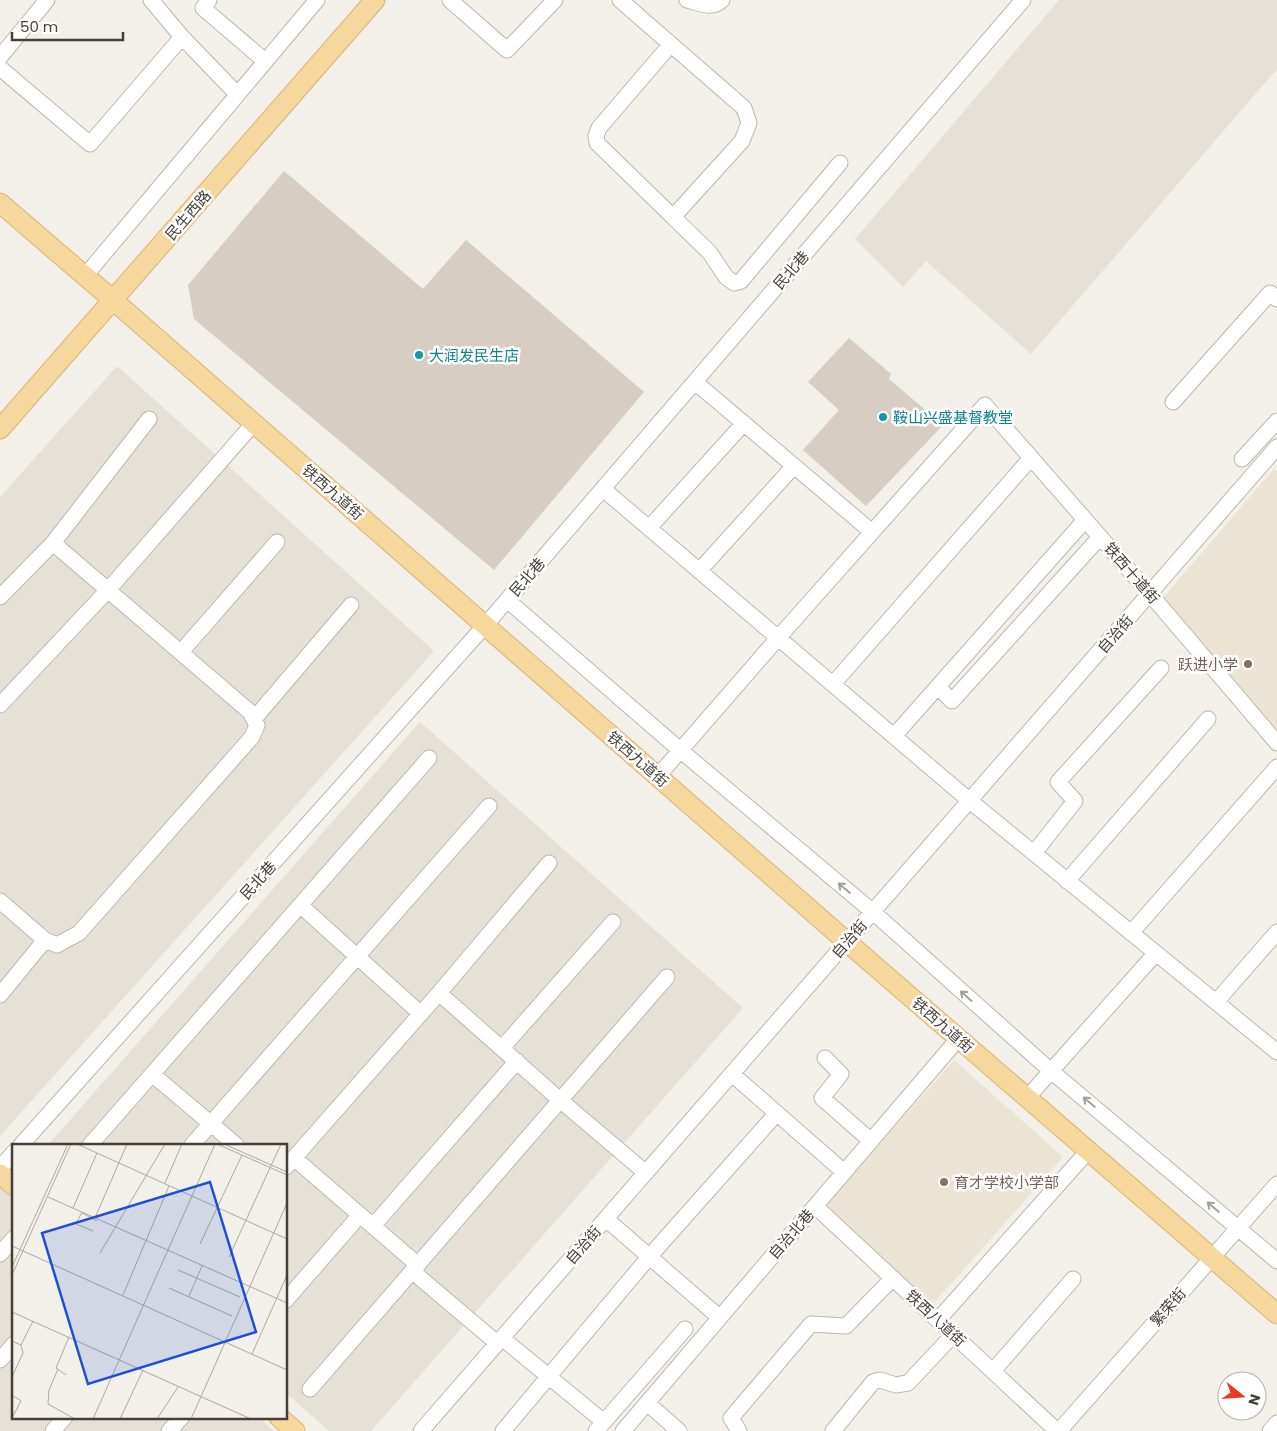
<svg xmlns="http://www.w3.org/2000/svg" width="1277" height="1431" viewBox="0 0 1277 1431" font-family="Poppins,'Noto Sans SC',sans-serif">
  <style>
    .residential { fill: #e6e1d7 }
    .education { fill: #ebe3d4 }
    .building { fill: #d7cdc2 }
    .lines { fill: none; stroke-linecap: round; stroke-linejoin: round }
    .minor-casing { stroke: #beb6ac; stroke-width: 17 }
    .major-casing { stroke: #dbb36f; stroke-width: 21 }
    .minor { stroke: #fff; stroke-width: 15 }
    .major { stroke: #f6d79e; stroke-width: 19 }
    .oneway { stroke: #a29f9c }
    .culture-dot { fill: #0f9aa8; stroke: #fff; stroke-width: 2 }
    .education-dot { fill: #8d6e63; stroke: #fff; stroke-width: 2 }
    .labels { text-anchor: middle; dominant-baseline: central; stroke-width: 5; stroke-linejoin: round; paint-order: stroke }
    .street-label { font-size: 15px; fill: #463f38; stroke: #fff }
    .culture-label { font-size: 15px; fill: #0d838f; stroke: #fff; text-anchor: start }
    .education-label { font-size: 15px; fill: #785e54; stroke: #fff; text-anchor: end }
    .inset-road { fill: none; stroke: #aea9a2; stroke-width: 1 }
    .view { fill: #1d4ed8; fill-opacity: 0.15; stroke: #1d4ed8; stroke-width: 2.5 }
    .inset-edge { fill: none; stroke: #463f38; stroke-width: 2.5 }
  </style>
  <rect width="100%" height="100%" fill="#f3efe9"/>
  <path class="residential" d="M1059 0H1277V69L1031 354 926 261 903 287 855 239Z
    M117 366 434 651 0 1136V497Z
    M420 722 743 1008 371 1431H329L286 1393V1145H48Z
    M0 1187 14 1200V1417H258L274 1431H0Z"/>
  <path class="education" d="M1274 469 1277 471V730L1163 598Z
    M954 1060 1063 1157 933 1304 824 1207Z"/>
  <path class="building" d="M284 171 423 289 466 240 644 392 494 570 194 319 188 285Z
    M849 338 891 374 889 379 943 425 866 506 803 450 839 410 808 382Z"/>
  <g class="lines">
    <g class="minor-casing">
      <path id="minor" d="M151 0 182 37 237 94
        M209 0 203 8 265 61
        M450 0 507 50 555 0
        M620 0 744 108 749 123 742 141 673 217 710 253 726 277 734 283 741 281 840 163
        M687 0C699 3 712 10 722 0
        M671 44 599 128 596 136 597 143 673 217
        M0 57 47 0
        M0 68 90 144 182 37
        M85 276 317 0
        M695 382 872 532
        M1173 402 1270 293 1277 299
        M1242 459 1277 421
        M603 489 970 801 1277 1052
        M649 528 744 423
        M699 571 794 466
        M0 597 53 543 149 419
        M507 600 680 750 873 912 1051 1071 1277 1261
        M181 652 277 542
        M833 684 1031 458
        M938 687 952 701 1100 537
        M0 705 108 590 254 423
        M254 719 351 605
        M894 736 1085 520
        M658 776 778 638 985 405 1150 594 1277 743
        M1034 853 1075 801 1058 782 1161 668
        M1067 881 1208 719
        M0 901 45 940 57 945 79 933 252 737 257 725 250 712 53 543
        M300 905 421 1014
        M1131 933 1277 767
        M439 993 560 1100 646 1173
        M0 995 45 940
        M1216 1002 1277 932
        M502 1048 613 922
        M825 1058 841 1074 822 1098 871 1141
        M152 1074 236 1145
        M732 1074 844 1172
        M1027 1098 1156 953
        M21 1145 489 621 1023 0
        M90 1145 429 758
        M192 1145 489 806
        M294 1158 418 1265
        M286 1167 439 993 549 863
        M0 1168 14 1152
        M815 1206 1057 1431
        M606 1219 719 1317
        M373 1226 517 1061
        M0 1254 14 1238
        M412 1271 497 1343
        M286 1300 360 1215
        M938 1320 1088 1151
        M502 1338 604 1422
        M0 1360 14 1344
        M993 1371 1073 1279
        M310 1389 667 977
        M647 1403 679 1431
        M53 1431 65 1417
        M169 1431 182 1417
        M421 1431 1277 447
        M503 1431 649 1257 777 1113
        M596 1431 685 1329
        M623 1431 958 1039
        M739 1431 731 1418 811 1324 846 1326 893 1278
        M833 1431 873 1382 880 1380 896 1385 908 1383 954 1334
        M1059 1431 1277 1184
        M1270 1431 1277 1423"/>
    </g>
    <g class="major-casing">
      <path id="major" d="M0 203 113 300 847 942 1277 1314
        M0 429 375 0
        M0 1174 14 1186
        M279 1417 295 1431"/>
    </g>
    <use href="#minor" class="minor"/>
    <use href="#major" class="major"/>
  </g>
  <defs><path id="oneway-shaft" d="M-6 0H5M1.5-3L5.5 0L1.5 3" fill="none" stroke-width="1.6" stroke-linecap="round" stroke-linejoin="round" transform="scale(1.25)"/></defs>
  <g class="oneway">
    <use href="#oneway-shaft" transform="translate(844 888) rotate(-140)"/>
    <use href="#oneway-shaft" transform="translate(966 996) rotate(-138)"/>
    <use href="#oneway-shaft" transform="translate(1089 1102) rotate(-140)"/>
    <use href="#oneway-shaft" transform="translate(1213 1207) rotate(-140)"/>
  </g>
  <g class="culture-dot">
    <circle cx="419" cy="355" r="5"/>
    <circle cx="883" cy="417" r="5"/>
  </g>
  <g class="education-dot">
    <circle cx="1248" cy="664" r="5"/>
    <circle cx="944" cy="1182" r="5"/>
  </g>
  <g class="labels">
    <g class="street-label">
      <text transform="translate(188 215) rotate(-49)">民生西路</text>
      <text transform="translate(791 270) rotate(-49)">民北巷</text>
      <text transform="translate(333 492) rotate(41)">铁西九道街</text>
      <text transform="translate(1132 573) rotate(49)">铁西十道街</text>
      <text transform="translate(527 577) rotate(-49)">民北巷</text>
      <text transform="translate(1115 634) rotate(-49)">自治街</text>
      <text transform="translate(638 759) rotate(41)">铁西九道街</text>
      <text transform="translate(258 880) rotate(-48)">民北巷</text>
      <text transform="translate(849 939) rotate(-49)">自治街</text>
      <text transform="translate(943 1025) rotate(41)">铁西九道街</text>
      <text transform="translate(791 1234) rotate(-49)">自治北巷</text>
      <text transform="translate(583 1245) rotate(-49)">自治街</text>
      <text transform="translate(1168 1307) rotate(-49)">繁荣街</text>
      <text transform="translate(936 1318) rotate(43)">铁西八道街</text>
    </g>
    <g class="culture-label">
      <text x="429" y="355">大润发民生店</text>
      <text x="893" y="417">鞍山兴盛基督教堂</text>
    </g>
    <g class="education-label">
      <text x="1238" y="664">跃进小学</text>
      <text x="954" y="1182" text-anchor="start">育才学校小学部</text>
    </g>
  </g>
  <g transform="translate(12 1144)">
    <rect width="275" height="275" fill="#f3efe9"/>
    <path class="inset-road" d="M65 0 275 95M205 0 275 31M212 0 275 28M153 39 170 0M36 53 275 159M61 64 85 9M70 68 64 80 81 87M70 69 85 77M83 74 115 0M188 100 230 11M0 102 275 226M88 109 153 0M217 113 269 0M0 123 56 0M166 126 228 153M0 131 59 0M157 144 220 172M111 151 157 42M177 152 190 122M0 168 239 275M0 197 9 201 11 209 0 233M9 201 21 177M240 210 275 131M46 225 37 246 36 260 63 275M54 231 44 224 57 193M0 251 9 257 0 274M81 275 203 0M108 275 131 226M145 275 166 243M179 275 275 59"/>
    <path class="view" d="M198 38 244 188 76 240 30 89Z"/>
    <rect width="275" height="275" class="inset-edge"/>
  </g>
  <g transform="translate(1242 1396) rotate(107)"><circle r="24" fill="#ffffff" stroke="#b5b2af"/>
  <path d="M0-4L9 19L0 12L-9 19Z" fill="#e93929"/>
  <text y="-8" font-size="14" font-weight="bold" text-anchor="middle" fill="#463f38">N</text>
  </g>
  <path d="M12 32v8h111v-8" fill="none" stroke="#463f38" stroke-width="2.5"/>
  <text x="20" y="32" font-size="15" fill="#463f38" stroke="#ffffff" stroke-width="4" paint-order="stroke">50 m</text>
</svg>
